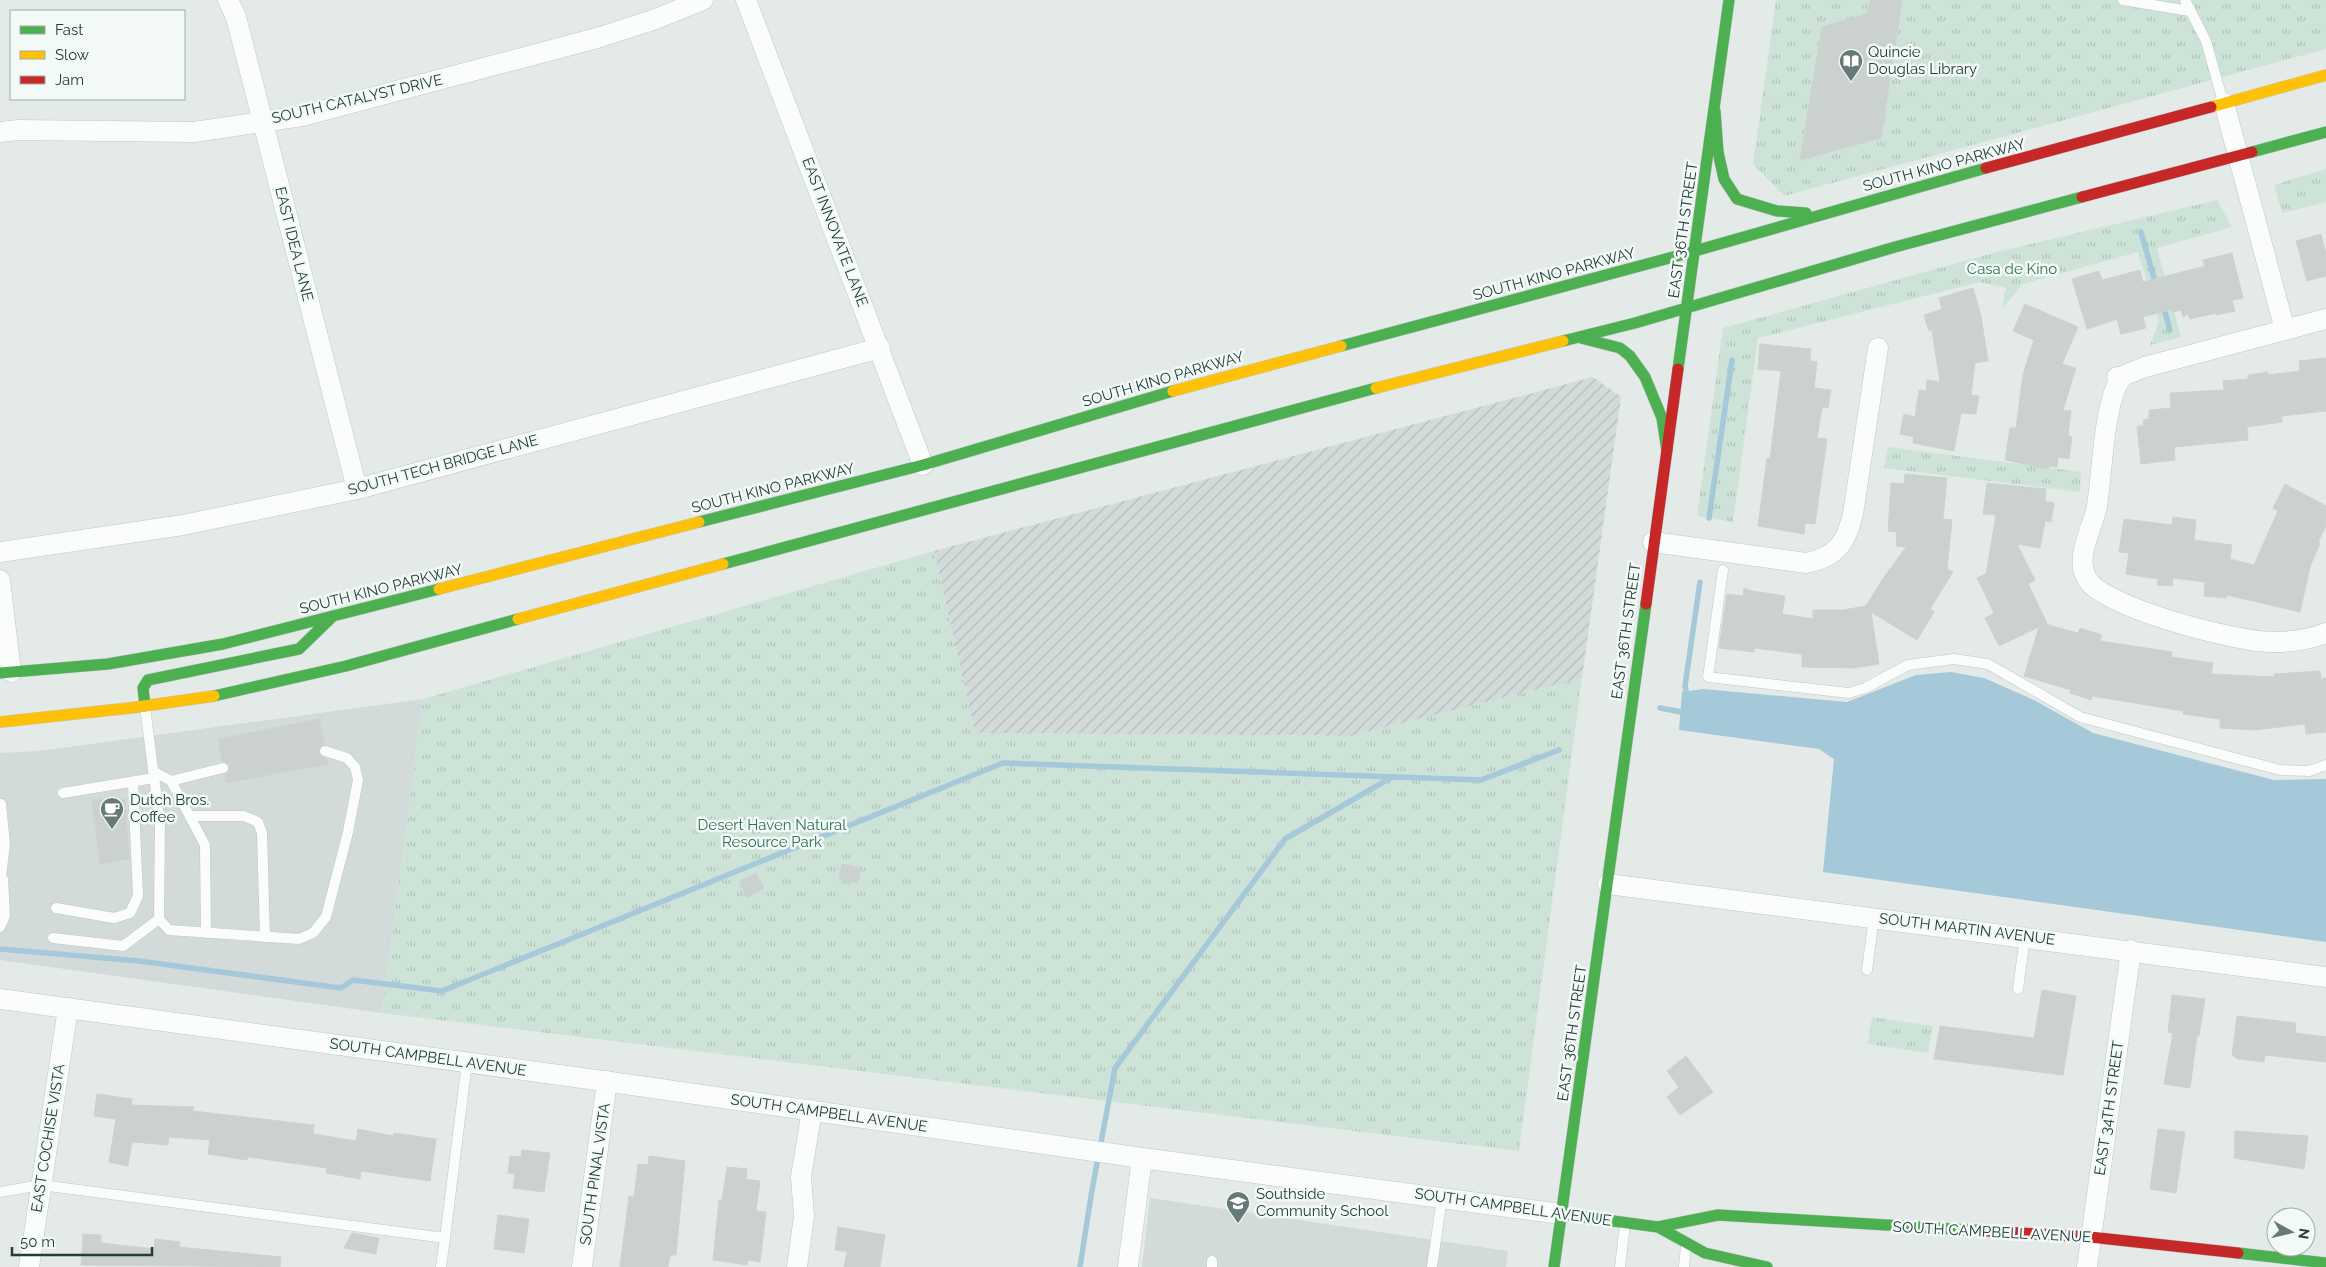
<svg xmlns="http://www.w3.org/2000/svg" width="2326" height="1267" viewBox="0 0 2326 1267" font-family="Raleway,sans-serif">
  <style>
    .built { fill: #d2dbd9 }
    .industrial { fill: url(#industrial-furrows) }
    .park { fill: url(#park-tufts) }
    .water { fill: #a5c9d8 }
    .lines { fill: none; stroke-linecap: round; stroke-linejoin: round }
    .stream { stroke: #a5c9d8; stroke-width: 5.5 }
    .building { fill: #cbd1cf; stroke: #cdd3d1 }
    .lane-casing { stroke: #c1c7c5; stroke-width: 11 }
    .street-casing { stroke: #c1c7c5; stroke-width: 21 }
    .fast-casing { stroke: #c0c7c5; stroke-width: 12 }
    .slow-casing { stroke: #c0c7c5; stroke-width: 12 }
    .jam-casing { stroke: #c0c7c5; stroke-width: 12 }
    .lane { stroke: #fbfcfc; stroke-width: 10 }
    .street { stroke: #fbfcfc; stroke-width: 20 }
    .fast { stroke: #4caf50; stroke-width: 11 }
    .slow { stroke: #ffc107; stroke-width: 11 }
    .jam { stroke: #c62828; stroke-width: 11 }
    .labels { text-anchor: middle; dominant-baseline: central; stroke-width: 5; stroke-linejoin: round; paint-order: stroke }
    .poi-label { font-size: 15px; fill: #223d3a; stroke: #f3f9f7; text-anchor: start }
    .street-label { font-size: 15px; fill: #223d3a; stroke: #f3f9f7 }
    .park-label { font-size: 15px; fill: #2c7454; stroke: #f3f9f7 }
  </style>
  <defs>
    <pattern id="industrial-furrows" width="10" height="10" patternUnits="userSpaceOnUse" patternTransform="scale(1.25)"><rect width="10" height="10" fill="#d2dbd9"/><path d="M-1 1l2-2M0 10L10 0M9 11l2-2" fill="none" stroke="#b4bdbb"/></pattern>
    <pattern id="park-tufts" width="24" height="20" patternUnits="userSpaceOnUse" patternTransform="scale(1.25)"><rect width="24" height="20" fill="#cde3d8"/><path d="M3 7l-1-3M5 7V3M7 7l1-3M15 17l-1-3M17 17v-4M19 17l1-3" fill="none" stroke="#b0c4ba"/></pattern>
  </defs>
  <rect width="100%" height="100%" fill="#e4eae8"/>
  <path class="built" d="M423 699 382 1013 0 960V753L39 751Z
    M1150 1198 1508 1251 1506 1267H1142Z"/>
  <path class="industrial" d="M1593 377 1621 397 1582 678 1352 736 975 733 934 551Z"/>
  <path class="park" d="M1776 0H2326V49L1784 196 1753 164Z
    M2326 169V202L2282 213 2274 185Z
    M2217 200 2232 227 2157 248 2181 337 2150 345 2159 321 2138 252 2023 284 2002 309 2006 288 1980 282 1758 338 1733 522 1697 516 1723 328 1993 253Z
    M1888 447 2081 472 2080 492 1884 468Z
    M934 551 975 733 1352 736 1582 678 1519 1151 382 1013 423 699Z
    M1872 1017 1933 1026 1928 1053 1868 1044Z"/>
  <path class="water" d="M1951 672 1984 678 2034 700 2093 733 2274 780 2326 779V942L1823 872 1834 759 1819 749 1679 730 1682 692 1703 689 1847 702 1916 675Z"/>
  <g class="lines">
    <path class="stream" d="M2141 232 2156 285
      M2163 305 2170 330
      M1709 518 1732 360
      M1688 698 1685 686 1700 582
      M1660 708 1687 713
      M0 949 139 961 341 988 353 980 442 991 1003 763 1481 780 1559 750
      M1080 1267 1092 1190 1115 1068 1285 839 1392 777"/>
  </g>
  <path class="building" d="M1871 0H1902L1881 138 1800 160 1822 27 1866 14Z
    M2321 234 2326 253V276L2307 281 2296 241Z
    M2232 253 2243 298 2232 300 2235 311 2216 315V313L2190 319 2188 314 2183 317 2181 310 2173 312V309L2143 317 2146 328 2121 334 2117 319 2087 329 2072 279 2099 271 2102 280 2140 270 2143 282 2205 266 2203 260Z
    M1973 288 1981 316 1988 361 1975 363 1971 395 1979 396 1976 414 1961 413 1954 451 1913 443 1914 437 1900 434 1904 414 1915 417 1919 390 1926 391 1927 380 1940 382 1932 330 1929 331 1924 315 1942 309 1939 298Z
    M2025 304 2078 327 2062 364 2076 368 2063 410 2071 411 2068 436 2072 437 2069 459 2058 457 2057 467 2049 466 2048 469 2005 460 2010 428H2016L2023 374 2034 340 2013 331Z
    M1760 344 1811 349 1810 361 1817 362 1814 388 1831 390 1828 408 1822 407 1817 438 1827 439 1815 524 1805 523 1804 534 1758 526 1767 458 1770 459 1781 371 1758 369Z
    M2326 358V411L2282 416V422L2247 427 2248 440 2174 447 2175 460 2141 464 2137 426H2144L2143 420 2149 419V410L2171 408 2170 393 2224 390 2223 381 2248 379V375L2268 372V375L2300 371 2299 361Z
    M1905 474 1947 478 1943 519 1952 520 1947 569 1953 572 1930 609 1934 612 1917 640 1871 612 1879 664 1854 668 1802 667V654L1754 648V652L1719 648 1727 594 1743 596 1744 588 1752 591 1785 596 1782 614 1813 619V610H1843L1866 606 1882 580 1906 547 1896 546 1897 532 1888 531 1891 483 1904 484Z
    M1987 483 2046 489 2045 501 2054 503 2051 522 2045 521 2040 548 2017 544 2035 580 2028 584 2047 623 2045 624 2078 633 2080 628 2102 635 2100 641 2172 652 2171 657 2213 663 2211 674 2275 677 2274 674 2320 671 2321 679 2326 678V732L2306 734 2305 724 2254 730 2220 728V719L2183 714V711L2092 696 2091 700 2070 693 2071 690 2024 676 2039 627 1999 646 1985 618 1994 613 1977 578 1986 574 1996 515 1983 514Z
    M2285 484 2326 506V526L2318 542 2320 543 2310 567 2300 612 2227 595 2226 598 2204 596 2205 582 2173 578 2172 586 2157 585 2158 579 2126 574 2129 553 2119 552 2124 519 2172 525 2173 517 2196 520 2194 540 2232 545 2230 559 2254 565 2278 511 2273 508Z
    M319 719 324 744 320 746 318 752 320 756 327 759 328 764 226 783 225 775 228 773 230 767 228 763 222 761 218 739Z
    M125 799 129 859 100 864 92 800Z
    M842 864 861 868 858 883 839 880Z
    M756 873 764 888 747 898 739 882Z
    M2042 990 2076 996 2063 1075 1934 1059 1940 1026 2034 1038Z
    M2172 995 2205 999 2199 1036H2197L2190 1088 2164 1084 2173 1033 2168 1032Z
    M2237 1016 2296 1023 2295 1033 2326 1037V1062L2265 1055 2264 1062 2238 1059 2232 1055Z
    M1686 1056 1713 1092 1680 1115 1667 1097 1679 1087 1667 1071Z
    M97 1094 132 1099 131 1105 194 1107 193 1111 314 1125 313 1134 356 1141 358 1129 393 1136 394 1133 436 1139 430 1181 361 1171 360 1179 326 1173 327 1168 248 1157 247 1160 208 1154 210 1140 169 1137 168 1145 132 1142 128 1166 109 1162 116 1119 94 1116Z
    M2158 1129 2185 1132 2176 1193 2150 1189Z
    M2235 1131 2308 1136 2304 1169 2234 1158Z
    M522 1150 550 1153 544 1192 513 1188 515 1174 508 1173 510 1156 521 1157Z
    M649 1156 685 1161 676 1255H670L668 1267H620L629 1196 634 1197 638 1164 648 1165Z
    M727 1167 747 1169 746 1179 760 1181 756 1211 766 1212 760 1262 748 1260 747 1265 713 1260 719 1200 722 1201Z
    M498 1215 529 1219 524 1253 494 1249Z
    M838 1227 885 1235 880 1267H844L847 1252 835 1250Z
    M352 1233 379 1238 376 1254 344 1248Z
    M83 1234 101 1235V1243L154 1249 155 1239 180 1242 179 1247 281 1257 280 1267 81 1265Z"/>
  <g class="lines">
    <g class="lane-casing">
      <path id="lane" d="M2123 0 2190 11
        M2185 0 2206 41 2223 102
        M1723 570 1708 677 1849 693 1865 688 1908 665 1954 659 1988 664 2080 717 2280 770 2309 771 2326 765
        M145 707 160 823 159 919 169 930 299 939 313 933 326 917 348 832 358 780 355 767 347 758 325 751
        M153 771 171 781 223 768
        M171 781 205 845 206 933
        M63 793 154 778
        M190 816H244L258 822 262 833 265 937
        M0 885 5 844 1 804
        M56 908 114 918 130 913 138 896 133 783
        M0 927 5 916 3 879
        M53 938 123 946 159 919
        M1867 970 1874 917
        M2018 989 2025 937
        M0 1192 41 1185 445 1238 467 1062
        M441 1267 445 1238
        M1212 1267V1261
        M1432 1267 1442 1198
        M1620 1267 1625 1224
        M1684 1267 1686 1246"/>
    </g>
    <g class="street-casing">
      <path id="street" d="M228 0 236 17 357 489
        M746 0 923 465
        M2224 103 2285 330
        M0 132 18 130 194 132 302 116 597 38 653 20 703 0
        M2117 377 2120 380 2125 375 2145 367 2326 319
        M2120 380C2104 403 2102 475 2097 506 2093 528 2074 557 2087 579 2104 608 2240 643 2274 642 2292 642 2310 639 2326 633
        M1653 542 1806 563C1837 557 1846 543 1853 514L1878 348
        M0 552 183 525 357 489 880 348
        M0 580 11 672
        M1608 884 2326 977
        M0 999 611 1082 1142 1158 1561 1214
        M29 1267 68 1008
        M582 1267 607 1081
        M797 1267 804 1216 801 1177 812 1110
        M1128 1267 1142 1158
        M2087 1267 2131 950"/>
    </g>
    <g class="fast-casing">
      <path id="fast" d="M1715 111 1718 152 1724 179 1737 199 1777 211 1806 213
        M2252 152 2326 132
        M1581 338 1620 348 1630 356 1645 377 1662 418 1667 451
        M1563 341 1635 323 1895 247 2082 197
        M1341 346 1677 256 1986 168
        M1678 369 1729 0
        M699 522 923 465 1173 391
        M723 564 1376 388
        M0 673 108 664 223 644 439 589
        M214 696 346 666 518 619
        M145 706 143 688 148 680 299 649 332 617
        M1561 1214 1658 1227 1718 1215 1987 1231
        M1658 1227 1705 1253 1767 1267
        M2238 1253 2326 1263
        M1554 1267 1646 604"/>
    </g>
    <g class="slow-casing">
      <path id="slow" d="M2211 107 2326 75
        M1376 388 1563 341
        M1173 391 1341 346
        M439 589 699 522
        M518 619 723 564
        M0 722 130 708 214 696"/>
    </g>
    <g class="jam-casing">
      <path id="jam" d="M1986 168 2211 107
        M2082 197 2252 152
        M1646 604 1678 369
        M1987 1231 2090 1237 2238 1253"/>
    </g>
    <use href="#lane" class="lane"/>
    <use href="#street" class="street"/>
    <use href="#fast" class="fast"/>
    <use href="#slow" class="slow"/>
    <use href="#jam" class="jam"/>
  </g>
  <defs>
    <g id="library-pin" transform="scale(1.25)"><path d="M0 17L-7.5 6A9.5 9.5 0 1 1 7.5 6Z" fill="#667a77" stroke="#f3f9f7"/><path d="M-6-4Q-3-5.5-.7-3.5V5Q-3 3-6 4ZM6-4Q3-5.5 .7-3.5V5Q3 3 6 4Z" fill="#fff"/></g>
    <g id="cafe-pin" transform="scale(1.25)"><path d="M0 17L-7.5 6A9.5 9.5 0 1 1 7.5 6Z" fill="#667a77" stroke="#f3f9f7"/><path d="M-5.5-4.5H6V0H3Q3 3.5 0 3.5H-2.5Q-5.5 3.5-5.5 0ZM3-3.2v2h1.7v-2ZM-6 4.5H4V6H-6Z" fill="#fff"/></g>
    <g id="school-pin" transform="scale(1.25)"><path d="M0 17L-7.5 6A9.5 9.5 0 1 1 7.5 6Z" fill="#667a77" stroke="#f3f9f7"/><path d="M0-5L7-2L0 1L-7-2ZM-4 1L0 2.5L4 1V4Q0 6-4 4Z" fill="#fff"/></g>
  </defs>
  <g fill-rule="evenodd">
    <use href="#library-pin" x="1851" y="61"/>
    <use href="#cafe-pin" x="112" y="809"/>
    <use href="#school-pin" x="1238" y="1203"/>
  </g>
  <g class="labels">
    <g class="poi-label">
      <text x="1868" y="52">Quincie<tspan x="1868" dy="17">Douglas Library</tspan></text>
      <text x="130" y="800">Dutch Bros.<tspan x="130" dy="17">Coffee</tspan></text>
      <text x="1256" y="1194">Southside<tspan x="1256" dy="17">Community School</tspan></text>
    </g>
    <g class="street-label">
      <text transform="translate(357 99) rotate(-13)">SOUTH CATALYST DRIVE</text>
      <text transform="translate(1944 165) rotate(-15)">SOUTH KINO PARKWAY</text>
      <text transform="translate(1683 230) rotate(-82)">EAST 36TH STREET</text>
      <text transform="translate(835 232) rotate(69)">EAST INNOVATE LANE</text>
      <text transform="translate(294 244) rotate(76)">EAST IDEA LANE</text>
      <text transform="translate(1554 274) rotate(-15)">SOUTH KINO PARKWAY</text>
      <text transform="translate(1163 379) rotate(-16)">SOUTH KINO PARKWAY</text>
      <text transform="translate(443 465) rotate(-15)">SOUTH TECH BRIDGE LANE</text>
      <text transform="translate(773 488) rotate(-14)">SOUTH KINO PARKWAY</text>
      <text transform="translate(381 589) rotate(-14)">SOUTH KINO PARKWAY</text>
      <text transform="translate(1626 631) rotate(-82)">EAST 36TH STREET</text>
      <text transform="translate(1967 929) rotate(7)">SOUTH MARTIN AVENUE</text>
      <text transform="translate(1572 1033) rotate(-82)">EAST 36TH STREET</text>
      <text transform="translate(428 1057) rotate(8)">SOUTH CAMPBELL AVENUE</text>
      <text transform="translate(2109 1108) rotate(-82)">EAST 34TH STREET</text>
      <text transform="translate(829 1113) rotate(8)">SOUTH CAMPBELL AVENUE</text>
      <text transform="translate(48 1138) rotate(-81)">EAST COCHISE VISTA</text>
      <text transform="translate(595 1174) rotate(-82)">SOUTH PINAL VISTA</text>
      <text transform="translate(1513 1207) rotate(8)">SOUTH CAMPBELL AVENUE</text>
      <text transform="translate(1992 1232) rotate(3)">SOUTH CAMPBELL AVENUE</text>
    </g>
    <g class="park-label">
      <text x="2012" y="269">Casa de Kino</text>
      <text x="772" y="825">Desert Haven Natural<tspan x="772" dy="17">Resource Park</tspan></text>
    </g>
  </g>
  <rect x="10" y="10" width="175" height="90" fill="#f3f9f7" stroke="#9faeab"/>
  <rect x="20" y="26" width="25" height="8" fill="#4caf50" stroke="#9faeab"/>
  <text x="55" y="35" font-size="15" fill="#223d3a">Fast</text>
  <rect x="20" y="51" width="25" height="8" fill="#ffc107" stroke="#9faeab"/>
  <text x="55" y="60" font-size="15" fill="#223d3a">Slow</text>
  <rect x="20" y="76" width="25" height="8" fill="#c62828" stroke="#9faeab"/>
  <text x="55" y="85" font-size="15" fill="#223d3a">Jam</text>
  <g transform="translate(2291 1232) rotate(98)"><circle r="24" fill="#f3f9f7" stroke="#9faeab"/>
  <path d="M0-4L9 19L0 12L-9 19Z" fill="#667a77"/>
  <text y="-8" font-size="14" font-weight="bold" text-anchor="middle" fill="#223d3a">N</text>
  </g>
  <path d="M12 1247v8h140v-8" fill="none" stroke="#223d3a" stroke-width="2.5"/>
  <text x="20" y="1247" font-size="15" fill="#223d3a" stroke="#f3f9f7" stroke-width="4" paint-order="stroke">50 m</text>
</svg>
